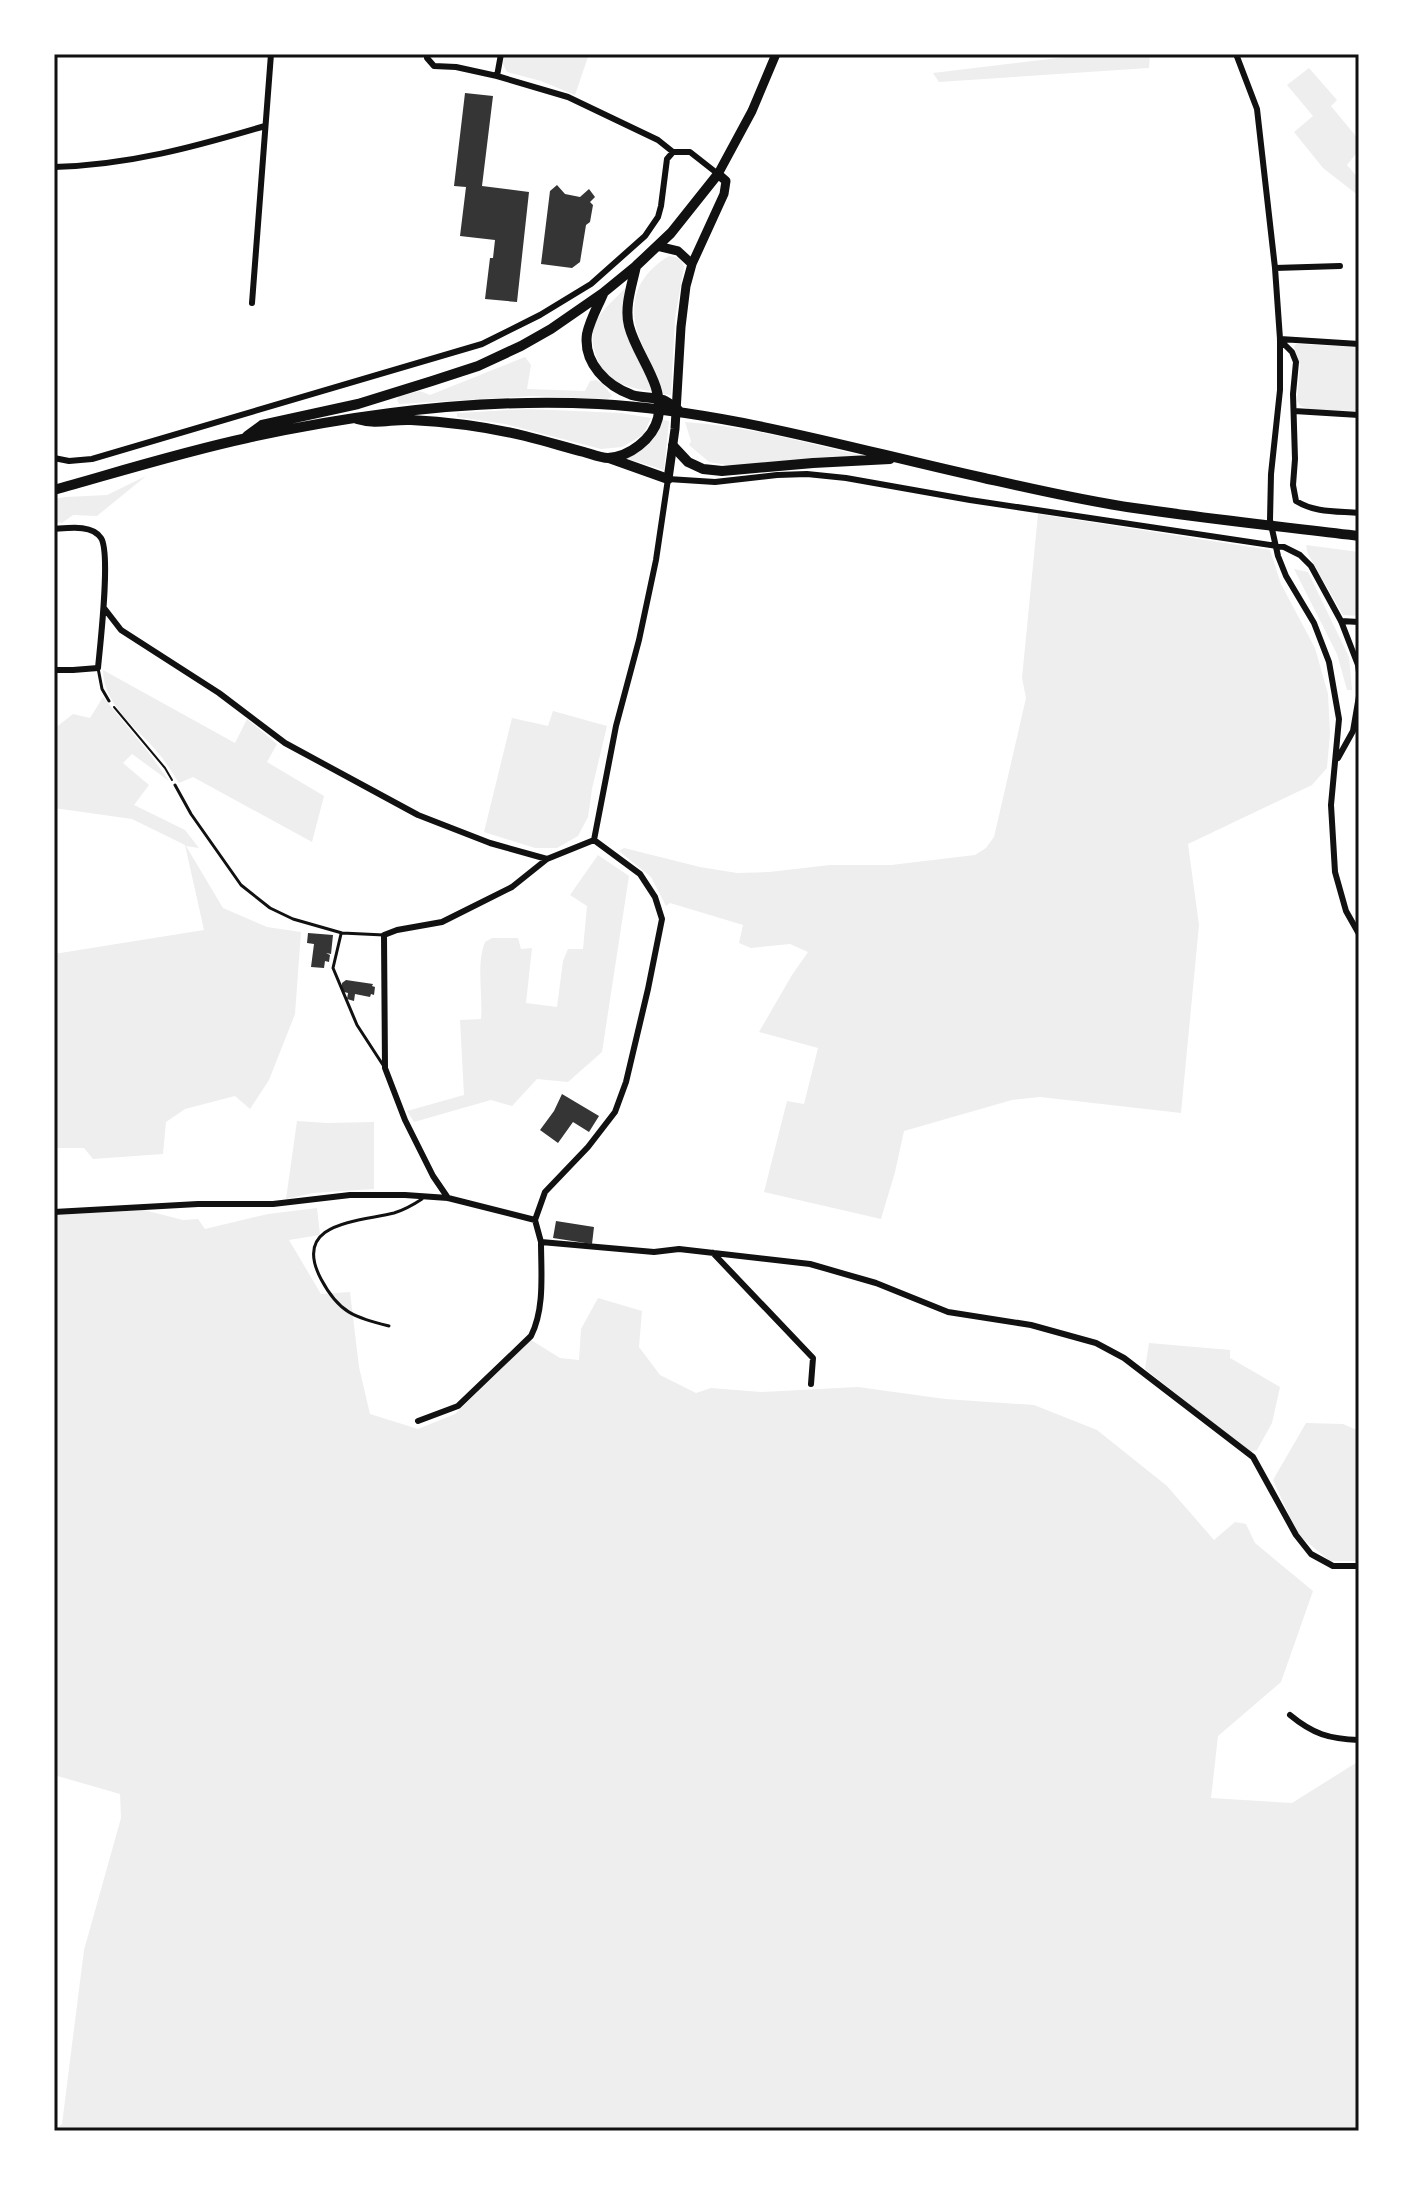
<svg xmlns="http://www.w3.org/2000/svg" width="1413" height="2185" viewBox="0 0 1413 2185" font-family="'Zilla Slab',serif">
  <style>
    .green { fill: #eee }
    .building { fill: #353535 }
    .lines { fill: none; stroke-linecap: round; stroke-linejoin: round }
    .path { stroke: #111; stroke-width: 2 }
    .service { stroke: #111; stroke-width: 3 }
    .minor { stroke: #111; stroke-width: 6 }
    .secondary { stroke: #111; stroke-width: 9 }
    .primary { stroke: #111; stroke-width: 10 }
    .neatline { fill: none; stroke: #111; stroke-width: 3 }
  </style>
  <rect width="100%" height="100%" fill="#fff"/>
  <path class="green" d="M504 54H589L575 95 541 81 507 72 503 64Z
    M1091 54H1150L1149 68 939 82 933 73Z
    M1309 68 1337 100 1331 106 1359 140V150L1347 165 1359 179V196L1323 168 1294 132 1313 116 1287 85Z
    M669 256C678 257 682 259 684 267L675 318 671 395 662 394C653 356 622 327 639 287 645 274 657 263 669 256Z
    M625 288 627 292 623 312 652 391C625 388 602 380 595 352 592 343 591 330 596 321 603 309 616 298 625 288Z
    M1296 344 1359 347V411L1311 410 1301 406 1297 401 1300 365 1294 347Z
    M525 357 531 365 527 389 585 391 590 381 596 380 603 384 612 396 608 399 533 396 399 404 397 400 399 396 420 391 430 395Z
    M528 409 621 413 651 418 643 435 622 447 601 449 505 424 457 417V413Z
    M662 420 669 421 664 470 625 458C644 448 654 440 662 420Z
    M685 422C745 426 804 442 863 456L822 457 733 466 709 462 689 445 691 441Z
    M146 476 97 516 73 515 62 523 54 522V499L65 497 107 495Z
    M1038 514 1270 550 1281 584 1315 648 1328 694 1330 733 1327 768 1312 785 1188 844 1199 925 1181 1113 1040 1097 1012 1100 904 1131 895 1172 881 1219 764 1192 787 1101 804 1104 818 1048 759 1032 792 975 808 952 790 944 751 948 739 943 743 925 670 903 666 906 651 877 619 851 624 848 700 867 737 873 769 872 830 865H891L975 855 986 848 994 837 1026 698 1022 678Z
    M1306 545 1359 552V616L1343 615 1308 554Z
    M1294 569 1308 572 1349 657 1352 690H1347L1337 654Z
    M103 670 235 743 247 719 277 744 267 762 324 796 312 842 193 777 179 783C171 770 163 758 153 747 133 725 103 702 103 670Z
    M103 697 149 753 169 781 132 754 123 763 149 785 134 805 185 830 199 848 186 846 223 908 267 927 301 932 295 1014 269 1080 250 1109 235 1096 185 1109 166 1122 163 1154 93 1159 84 1148H54V954L204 930 185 845 132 819 54 808V729L73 714 90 718Z
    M553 711 607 726 592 789 588 817 578 836 557 848H535L484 832 512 718 548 726Z
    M598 855 629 876 602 1052 568 1082 537 1079 512 1106 491 1100 414 1122 407 1111 464 1095 460 1020 481 1019C483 994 476 965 485 942L492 938H518L521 949 532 948 526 1003 557 1007 563 961 568 949H583L587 906 570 895Z
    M297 1121 327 1123 374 1122V1189L313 1193 286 1199Z
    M317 1208 320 1235 289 1240 321 1294 350 1292 359 1367 370 1414 418 1429 455 1414 531 1340 560 1358 579 1360 581 1329 598 1298 642 1311 639 1347 660 1375 696 1393 711 1388 761 1392 858 1387 945 1399 1034 1405 1097 1430 1167 1486 1214 1540 1235 1522 1246 1524 1255 1543 1313 1591 1281 1682 1218 1736 1211 1798 1292 1803 1359 1761V2131H54L62 2124 84 1950 121 1818 120 1794 54 1775V1215L144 1210 183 1220 198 1219 205 1229 268 1214Z
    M1149 1343 1230 1350V1358L1280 1387 1272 1423 1257 1450 1250 1452 1145 1369Z
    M1306 1423 1343 1424 1359 1431V1561H1330L1298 1535 1273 1480Z"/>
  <path class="building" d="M465 93 493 96 482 186 529 192 517 302 485 299 490 258H493L495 240 460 236 466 187 454 186Z
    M557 185 565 194 580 197 589 189 595 197 590 202 593 205 590 222 586 225 580 262 572 268 541 264 550 191Z
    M308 933 333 935 331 954 326 953 330 955 329 962 325 961 324 968 311 967 314 944 307 943Z
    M346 980 373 984 372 986 375 987 374 995 371 994 370 997 355 994 354 1001 347 999 348 993 344 992 341 989 342 983Z
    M562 1094 599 1116 589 1132 573 1122 558 1143 540 1130 554 1111Z
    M556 1221 594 1227 592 1244 553 1238Z"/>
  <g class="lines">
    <path class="path" d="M114 707 165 768 172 780"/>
    <path class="service" d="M98 668 102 689 109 701
      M175 785 191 814 241 885 270 908 293 919 342 933 384 935
      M341 934 333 968 357 1025 383 1065
      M389 1326C354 1317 339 1313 321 1279 291 1222 358 1222 394 1213 404 1210 413 1205 422 1199"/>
    <path class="minor" d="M427 54V58L434 66 456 67 497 76 568 97 658 140 673 152H690L718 174
      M1236 54 1257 109 1275 268 1280 339V390L1271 474 1270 520 1278 556 1286 576 1314 623 1329 662 1339 719 1331 805 1335 872 1346 911 1359 934
      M497 76 501 54
      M54 167C129 165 194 147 265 126
      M1275 268 1340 266
      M252 303 271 54
      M1280 339 1359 344
      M1280 340 1292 352 1296 362 1293 394 1295 459 1293 485 1296 501C1315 513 1338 511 1359 513
      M1294 411 1359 415
      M54 458 69 461 92 459 482 344 540 315 591 284 645 236 658 217 661 206 667 159 673 152
      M54 529C68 528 92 524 101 538 111 553 100 646 98 668L73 670H54
      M104 608 121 630 219 693 285 743 418 815 490 843 547 859
      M1341 621 1359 622
      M1359 672 1358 665 1341 621 1311 566 1300 555 1284 547 970 500 846 478 807 474 777 475 715 482 668 479 656 560 639 640 616 726 594 840 640 874 655 897 662 919 648 989 626 1082 615 1112 588 1147 545 1192 535 1220 541 1242 654 1252 679 1249 810 1264 876 1283 948 1312 1031 1325 1096 1343 1124 1358 1253 1457 1296 1535 1311 1554 1333 1566H1359
      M1338 758 1353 731 1359 696
      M448 1198 433 1176 405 1120 385 1068 384 935 397 930 442 922 512 887 547 859 594 840
      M54 1212 198 1204H273L350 1195H405L448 1198 535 1220
      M713 1253 813 1358 811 1384
      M418 1421 458 1406 531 1336C545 1308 541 1272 541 1242
      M1290 1715C1313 1734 1329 1739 1359 1740"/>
    <path class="secondary" d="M657 246 678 251 692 264
      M668 479 675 429 681 327 686 286 692 264 724 194 726 181 718 174 752 111 776 54"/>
    <path class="primary" d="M603 294C598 306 590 320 587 334 583 363 607 386 632 395 642 398 653 397 663 400 668 402 674 407 679 411
      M357 419C377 425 391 419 411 420 449 422 488 427 525 436 545 441 565 447 584 452 591 454 601 458 608 458 629 457 653 439 658 418 665 384 637 357 629 326 624 307 632 285 636 266
      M247 436 262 425 358 404 432 381 478 366 521 346 551 329 603 293 636 266 671 233 718 174
      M673 446 688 462 703 469 722 471 813 463 890 459
      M609 458 668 479
      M54 490C118 472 182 452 247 438 362 413 480 398 598 404 729 411 856 450 984 478 1033 489 1084 501 1134 508 1209 519 1284 527 1359 536"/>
  </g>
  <rect width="1413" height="2185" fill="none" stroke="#ffffff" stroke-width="112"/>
  <rect x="56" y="56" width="1301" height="2073" class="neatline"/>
</svg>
